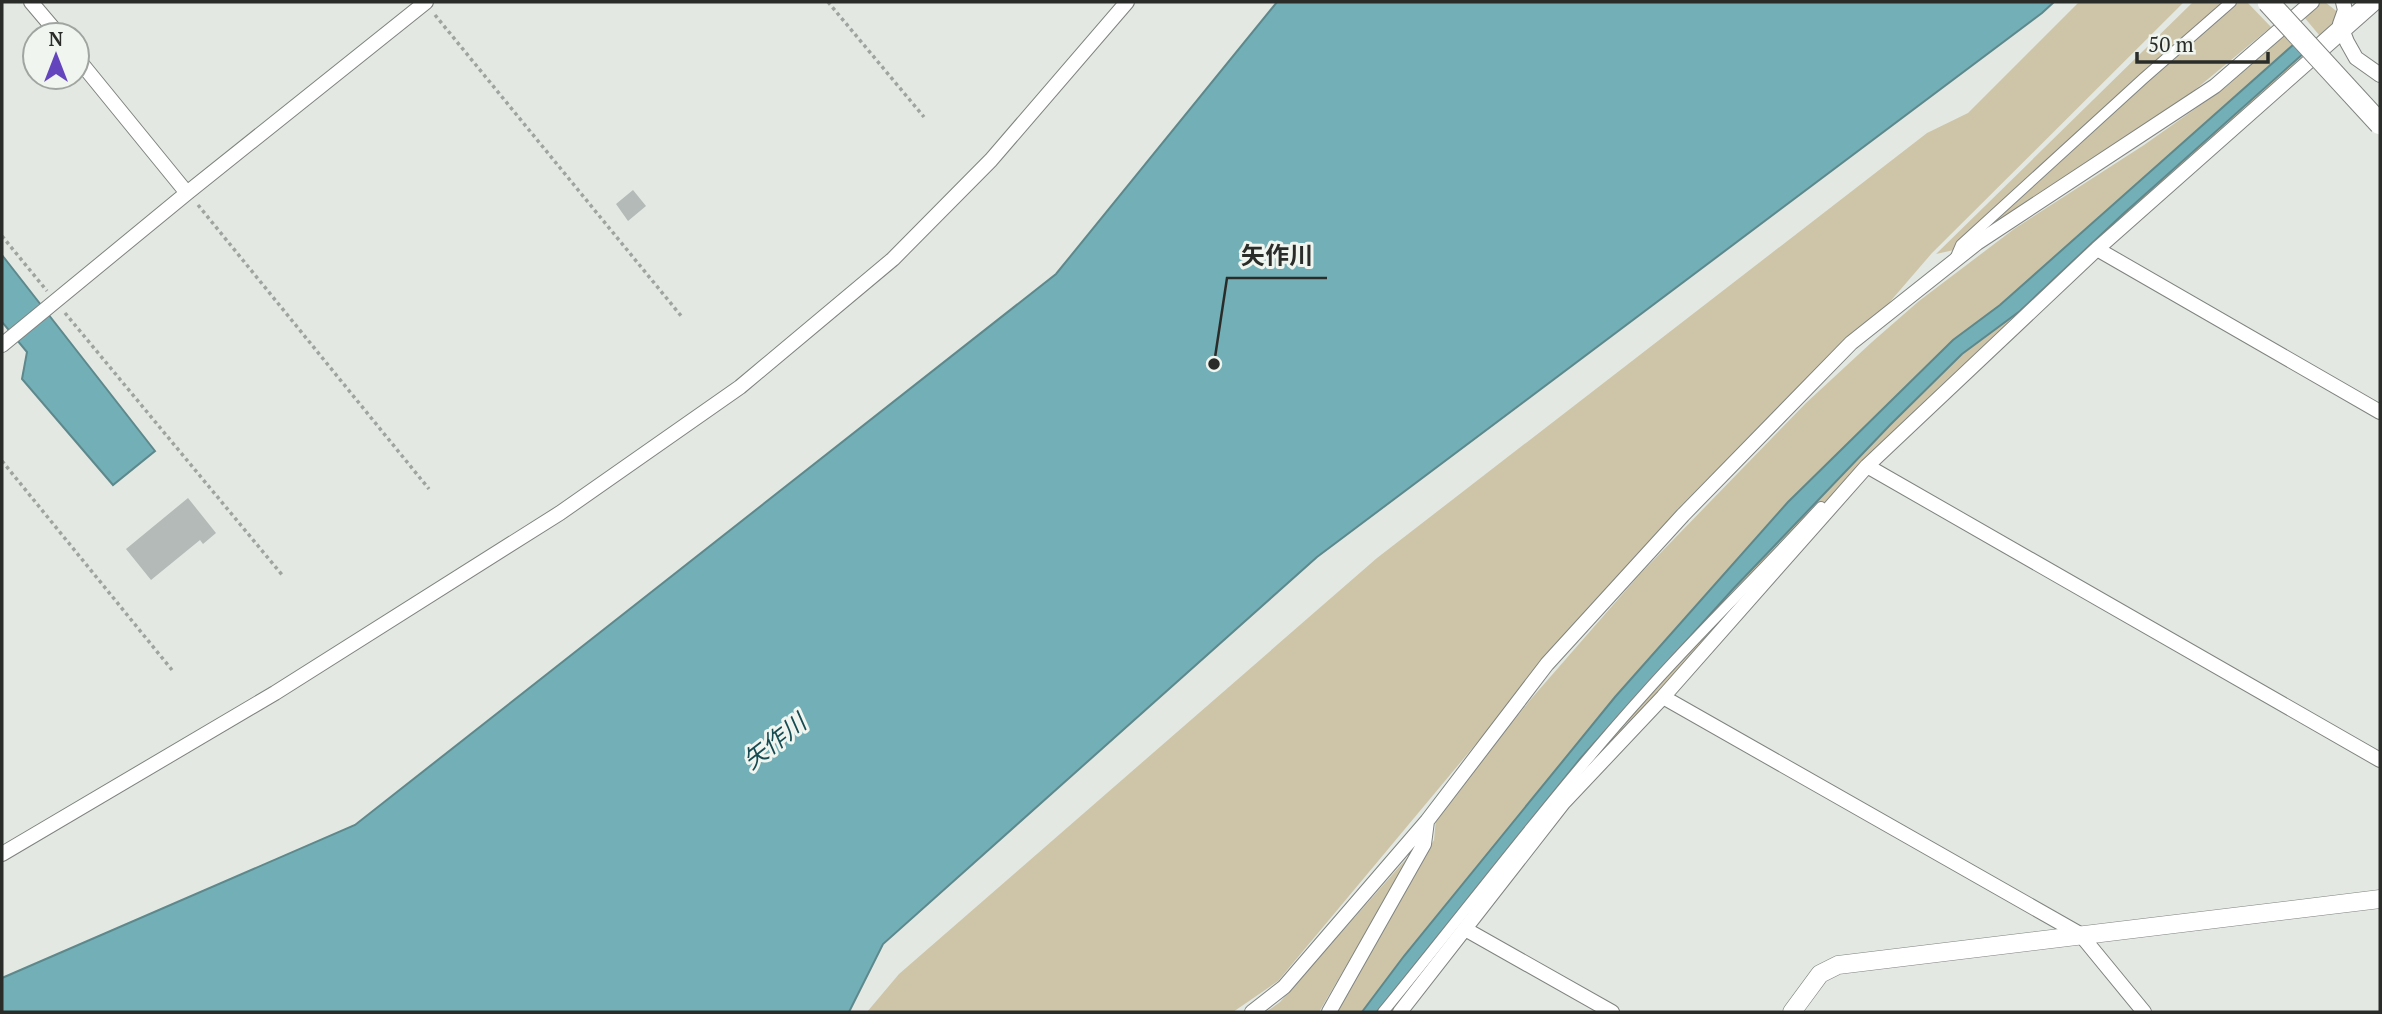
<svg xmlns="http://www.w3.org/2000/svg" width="2382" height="1014" viewBox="0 0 2382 1014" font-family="'PT Serif','Noto Sans JP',serif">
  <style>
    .green { fill: #cec5a8 }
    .water { fill: #73afb6; stroke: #5d888c; stroke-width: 2 }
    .building { fill: #b3bab8 }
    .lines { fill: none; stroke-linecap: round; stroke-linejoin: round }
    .pedestrian-casing { stroke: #7f837f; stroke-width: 12 }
    .minor-casing { stroke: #7f837f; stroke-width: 16 }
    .tertiary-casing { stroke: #7f837f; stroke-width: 19 }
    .path { stroke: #a0a4a0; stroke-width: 3.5; stroke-dasharray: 3.5 3.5; stroke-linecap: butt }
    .pedestrian { stroke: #fff; stroke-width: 10 }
    .minor { stroke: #fff; stroke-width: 14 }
    .tertiary { stroke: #fff; stroke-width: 18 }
    .secondary-bridge-casing { stroke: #7f837f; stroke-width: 23; stroke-linecap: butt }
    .secondary-bridge { stroke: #fff; stroke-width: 21 }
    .labels { text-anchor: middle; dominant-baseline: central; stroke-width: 6; stroke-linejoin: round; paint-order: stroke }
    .water-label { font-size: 24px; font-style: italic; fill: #154b51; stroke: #f0f5f0 }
    .leader { fill: none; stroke: #2a2c2a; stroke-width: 2.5 }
    .callout-dot { fill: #2a2c2a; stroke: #f0f5f0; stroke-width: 2.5 }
    .callout-label { font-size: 24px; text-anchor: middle; font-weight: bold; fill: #2a2c2a; stroke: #f0f5f0; stroke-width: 6; stroke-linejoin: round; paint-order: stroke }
  </style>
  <rect width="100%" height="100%" fill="#e3e8e3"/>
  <path class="green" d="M2079 2H2184L1932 253 1882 311 1846 341 1601 594 1278 981 1233 1012H867L899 974 1377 558 1927 133 1968 113Z
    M2193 2H2247L2271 27 2179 103 1963 248 1936 254Z
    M2320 2H2325L2340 14 2325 42 2304 17Z
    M2284 35 2306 62 1865 464 1444 949 1392 1012H1334L1404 887 1434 840 1436 818 1531 699 1640 574 1806 403 1872 342 1919 301 2014 229 2144 145 2226 87Z
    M1414 850 1319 1012H1266L1280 1002Z"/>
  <path class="water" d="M1277 2H2054L2042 13 1317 557 883 944 849 1012H2V978L355 825 1056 274Z
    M2294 44 2304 53 2122 215 2020 311 1962 354 1890 425 1734 588 1580 759 1377 1012H1362L1404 956 1615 697 1788 502 1953 340 2000 305Z
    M2 255 155 451 113 485 22 379 27 352 2 322Z"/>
  <path class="building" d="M633 190 646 206 628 221 616 204Z
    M188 498 216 533 203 544 200 540 151 580 126 549Z"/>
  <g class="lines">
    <g class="pedestrian-casing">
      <path id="pedestrian" d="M2319 43 2365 2
        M1955 259 1961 245 2144 78 2231 2
        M1383 1012C1470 906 1553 795 1646 692 1702 629 1764 570 1821 507"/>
    </g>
    <g class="minor-casing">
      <path id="minor" d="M31 2 59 35
        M2343 2 2345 10 2340 24 2347 42 2356 58 2380 75
        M77 58 187 193
        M2097 249 2380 412
        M2 345 187 193 426 2
        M1867 466 2380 760
        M1663 697 2080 934 2144 1012
        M2 854 275 693 560 513 740 387 893 259 991 160 1127 2
        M1465 929 1612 1012
        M1252 1012 1284 987 1427 821 1547 664 1683 515 1851 343 1977 243 2215 86 2312 2
        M1329 1012 1424 844 1427 821
        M1400 1012 1563 803 1663 697 1867 466 2097 249 2376 2"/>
    </g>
    <g class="tertiary-casing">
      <path id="tertiary" d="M1792 1012 1820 974 1838 965 2380 899"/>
    </g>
    <path class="path" d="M828 2 924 117
      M435 15 682 317
      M198 205 429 489
      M2 236 47 291
      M65 313 283 576
      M2 461 172 670"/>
    <use href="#pedestrian" class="pedestrian"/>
    <use href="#minor" class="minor"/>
    <use href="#tertiary" class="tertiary"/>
    <g class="secondary-bridge-casing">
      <path id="secondary-bridge" d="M2268 2 2380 124"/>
    </g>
    <use href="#secondary-bridge" class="secondary-bridge"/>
  </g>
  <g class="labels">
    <g class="water-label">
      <text transform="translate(774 741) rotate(-38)">矢作川</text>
    </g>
  </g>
  <path class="leader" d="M1214 364L1227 278H1327"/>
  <circle class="callout-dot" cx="1214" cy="364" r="7"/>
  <g class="callout-label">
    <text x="1277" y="264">矢作川</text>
  </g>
  <rect width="2382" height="1014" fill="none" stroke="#2a2c2a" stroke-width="7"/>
  <g transform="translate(56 56)"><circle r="33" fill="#f0f5f0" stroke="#a1a5a1" stroke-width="2"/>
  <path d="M0-5L12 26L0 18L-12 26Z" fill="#6445bd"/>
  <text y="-10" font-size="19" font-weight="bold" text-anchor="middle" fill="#2a2c2a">N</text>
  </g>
  <path d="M2137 52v10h131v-10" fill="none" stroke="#2a2c2a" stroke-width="3.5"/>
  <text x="2148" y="52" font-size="21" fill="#2a2c2a" stroke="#f0f5f0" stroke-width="5" paint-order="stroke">50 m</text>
</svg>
